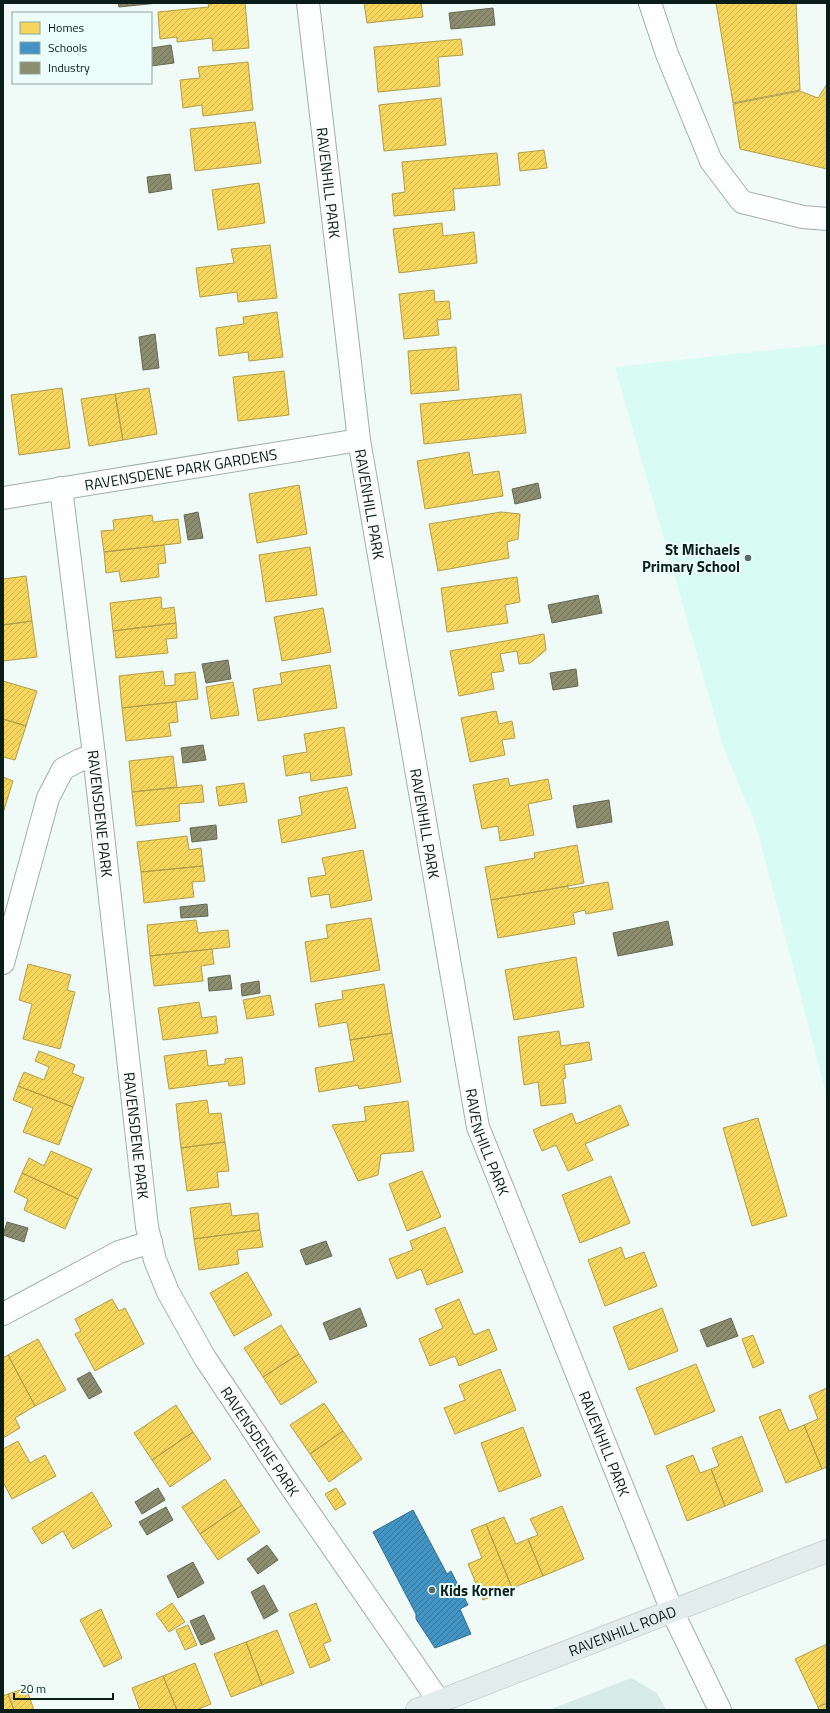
<svg xmlns="http://www.w3.org/2000/svg" width="830" height="1713" viewBox="0 0 830 1713" font-family="'Titillium Web',sans-serif">
  <style>
    .built { fill: #d8fbf3 }
    .grass { fill: #d6ebe5 }
    .homes { fill: url(#homes-hatch); stroke: #b09e48 }
    .schools { fill: url(#schools-hatch); stroke: #327090 }
    .industry { fill: url(#industry-hatch); stroke: #656b54 }
    .lines { fill: none; stroke-linecap: round; stroke-linejoin: round }
    .minor-casing { stroke: #a2afac; stroke-width: 24 }
    .major-casing { stroke: #cdd5d2; stroke-width: 24 }
    .minor { stroke: #fdfefe; stroke-width: 22 }
    .major { stroke: #e2edeb; stroke-width: 22 }
    .poi-dot { fill: #5b6a67; stroke: #ecfef9; stroke-width: 1.5 }
    .labels { text-anchor: middle; dominant-baseline: central; stroke-width: 4; stroke-linejoin: round; paint-order: stroke }
    .street-label { font-size: 15px; fill: #0b1d19; stroke: #ecfef9 }
    .poi-label { font-size: 15px; font-weight: bold; fill: #0b1d19; stroke: #ecfef9; text-anchor: end }
  </style>
  <defs>
    <pattern id="homes-hatch" width="6" height="6" patternUnits="userSpaceOnUse"><rect width="6" height="6" fill="#f6d55c"/><path d="M-1 1l2-2M0 6l6-6M5 7l2-2" fill="none" stroke="#d2b64f"/></pattern>
    <pattern id="schools-hatch" width="6" height="6" patternUnits="userSpaceOnUse"><rect width="6" height="6" fill="#4393c3"/><path d="M-1 1l2-2M0 6l6-6M5 7l2-2" fill="none" stroke="#36779e"/></pattern>
    <pattern id="industry-hatch" width="6" height="6" patternUnits="userSpaceOnUse"><rect width="6" height="6" fill="#8c8c6e"/><path d="M-1 1l2-2M0 6l6-6M5 7l2-2" fill="none" stroke="#71725a"/></pattern>
  </defs>
  <rect width="100%" height="100%" fill="#f0faf7"/>
  <path class="built" d="M827 344V1097L756 825 724 749 615 367Z"/>
  <path class="grass" d="M631 1678 657 1693 666 1710H549Z"/>
  <path class="homes" d="M222 3H245L249 48 213 51 212 38 177 42V37L160 39 158 12 209 7 208 4Z
    M364 3H421L423 17 367 23Z
    M716 3H796L800 90 733 103Z
    M461 39 463 55 438 57 440 86 378 92 374 47Z
    M248 62 253 110 203 116 202 105 183 108 180 80 200 78 198 67Z
    M827 84V169L740 149 733 104 800 91 818 98Z
    M441 98 446 145 384 151 379 105Z
    M255 122 261 163 195 171 190 129Z
    M544 150 547 168 520 171 518 153Z
    M497 153 500 185 453 189 455 210 394 216 392 194 405 192 402 162Z
    M259 183 265 223 218 230 212 190Z
    M442 223 443 236 474 232 477 263 399 273 393 229Z
    M270 245 277 298 238 302 237 292 200 297 196 268 234 263 231 249Z
    M434 290 435 302 449 301 451 319 437 320 439 335 404 339 399 294Z
    M277 312 283 357 249 361 248 352 219 356 216 328 244 324 243 317Z
    M456 347 459 390 411 394 408 351Z
    M284 371 289 415 238 421 233 377Z
    M62 388 70 448 19 455 11 395Z
    M149 388 157 434 123 440 115 394Z
    M115 394 123 440 89 446 81 399Z
    M521 394 526 433 424 444 420 404Z
    M469 452 473 475 499 471 503 496 425 509 417 461Z
    M299 485 307 534 257 543 249 494Z
    M501 512 520 514 518 539 507 542 509 558 438 571 429 524Z
    M152 515 153 522 178 519 181 543 104 552 101 531 114 530 113 520Z
    M164 545 166 563 158 564 159 577 121 582 119 571 106 573 104 552Z
    M310 547 317 595 266 602 259 555Z
    M26 576 32 621 3 625V579Z
    M517 577 520 602 505 605 508 623 447 632 441 588Z
    M161 597 162 609 174 607 176 623 113 631 110 603Z
    M323 608 331 652 282 661 274 617Z
    M32 621 37 657 3 661V625Z
    M176 623 177 638 166 639 168 653 116 658 113 631Z
    M544 634 546 650 530 663 519 664 517 651 500 654 504 671 491 673 494 689 459 696 450 651Z
    M330 665 337 708 258 721 253 689 282 684 280 673Z
    M163 671 165 686 175 685V674L195 672 198 699 122 708 119 676Z
    M3 681 37 691 26 726 3 719Z
    M233 682 239 715 211 719 206 687Z
    M176 702 178 722 169 723 171 736 126 741 122 708Z
    M496 711 499 724 512 721 515 738 502 740 505 755 470 762 461 718Z
    M3 719 26 726 15 760 3 757Z
    M344 727 352 775 311 781 310 772 286 776 283 756 307 752 304 734Z
    M173 756 177 787 132 792 129 761Z
    M3 777 13 781 3 813Z
    M508 778 510 786 548 779 552 799 528 804 534 835 500 841 498 826 482 829 473 785Z
    M244 783 247 802 219 806 216 787Z
    M202 785 204 802 179 804 180 821 136 826 132 792Z
    M347 787 356 828 282 843 278 820 302 815 299 797Z
    M187 836 189 850 201 848 203 866 141 872 137 842Z
    M577 845 584 883 491 900 485 867 535 858 534 853Z
    M363 850 372 900 331 908 329 894 311 897 308 878 326 875 322 858Z
    M203 866 205 881 192 882 194 897 144 903 141 872Z
    M608 882 613 909 586 914 585 910 573 913 575 924 498 938 491 900 568 886V889Z
    M371 918 380 970 311 982 305 942 328 938 326 925Z
    M196 920 198 933 228 930 230 947 150 956 147 925Z
    M212 949 214 964 201 966 203 981 154 986 150 956Z
    M576 957 584 1007 514 1020 505 970Z
    M28 964 71 975 67 990 75 992 60 1049 23 1039 32 1004 19 1000Z
    M384 984 392 1033 350 1040 347 1022 319 1027 315 1004 343 999 342 991Z
    M270 995 274 1015 247 1019 243 1000Z
    M199 1002 202 1018 216 1016 218 1033 163 1040 158 1008Z
    M559 1031 561 1046 589 1042 592 1060 564 1065 566 1078 563 1079 566 1103 541 1106 538 1082 524 1085 518 1037Z
    M392 1033 401 1082 359 1089 358 1085 319 1092 315 1068 354 1061 350 1040Z
    M206 1050 208 1066 225 1064V1059L242 1057 245 1084 229 1086 228 1081 169 1089 164 1056Z
    M39 1051 75 1065 72 1073 84 1078 73 1107 18 1086 24 1072 44 1080 49 1067 35 1061Z
    M18 1086 73 1107 59 1145 23 1132 33 1108 13 1100Z
    M207 1100 209 1114 221 1113 225 1142 181 1148 176 1104Z
    M408 1101 414 1151 381 1154 378 1175 358 1181 332 1125 366 1121 364 1107Z
    M620 1105 629 1125 585 1144 593 1160 568 1171 556 1145 542 1151 533 1130 572 1113 576 1124Z
    M758 1118 787 1216 752 1226 723 1128Z
    M225 1142 229 1171 217 1172 219 1187 187 1191 181 1148Z
    M51 1151 92 1169 78 1199 22 1173 29 1158 44 1166Z
    M422 1171 441 1217 407 1231 389 1184Z
    M22 1173 78 1199 65 1229 24 1210 28 1199 14 1192Z
    M611 1176 630 1223 580 1243 562 1195Z
    M230 1203 232 1216 258 1213 260 1230 194 1239 190 1208Z
    M445 1227 463 1272 427 1285 421 1269 397 1279 389 1259 413 1250 410 1241Z
    M260 1230 263 1247 237 1250 239 1264 199 1270 194 1239Z
    M621 1247 625 1259 644 1252 657 1286 605 1306 588 1260Z
    M247 1272 272 1315 234 1336 210 1293Z
    M112 1299 119 1311 125 1308 144 1344 95 1371 75 1334 81 1331 75 1319Z
    M459 1299 474 1335 489 1329 497 1350 459 1366 455 1356 430 1366 419 1339 443 1328 435 1309Z
    M662 1308 678 1351 629 1370 613 1327Z
    M281 1325 299 1354 263 1377 244 1348Z
    M753 1335 764 1363 753 1368 742 1339Z
    M38 1339 66 1390 35 1406 8 1355Z
    M299 1354 317 1382 281 1405 263 1377Z
    M8 1355 35 1406 15 1418 20 1428 3 1438V1358Z
    M696 1364 715 1411 655 1435 636 1388Z
    M500 1369 516 1410 455 1434 444 1408 465 1400 459 1385Z
    M827 1388V1467L822 1469 804 1425 818 1419 809 1396Z
    M324 1403 343 1431 310 1454 290 1425Z
    M176 1405 193 1432 152 1460 134 1433Z
    M780 1409 789 1431 804 1425 822 1469 786 1483 759 1417Z
    M523 1427 541 1476 499 1492 481 1443Z
    M343 1431 362 1459 329 1482 310 1454Z
    M193 1432 211 1459 170 1487 152 1460Z
    M742 1436 763 1491 725 1506 711 1469 719 1466 712 1448Z
    M18 1441 30 1463 45 1455 56 1476 12 1499 3 1482V1449Z
    M693 1455 700 1473 711 1469 725 1506 687 1521 666 1466Z
    M225 1479 242 1505 200 1534 182 1507Z
    M336 1488 346 1504 335 1510 325 1494Z
    M92 1492 112 1526 73 1549 63 1531 42 1544 32 1528Z
    M242 1505 260 1532 218 1560 200 1534Z
    M562 1506 584 1559 543 1576 528 1539 538 1535 530 1519Z
    M504 1517 516 1544 528 1539 543 1576 512 1588 486 1524Z
    M486 1524 512 1588 483 1600 468 1564 482 1558 471 1530Z
    M172 1603 185 1622 169 1632 156 1614Z
    M316 1603 331 1641 323 1644 330 1660 310 1668 289 1614Z
    M101 1609 122 1658 104 1667 80 1620Z
    M188 1625 197 1645 185 1650 176 1630Z
    M277 1630 294 1673 262 1685 246 1642Z
    M246 1642 262 1685 231 1697 214 1654Z
    M827 1644V1703L818 1707 795 1659Z
    M195 1663 211 1704 196 1710H177L163 1676Z
    M163 1676 177 1710H140L132 1688Z
    M26 1688 34 1710H14L8 1694Z
    M8 1694 14 1710H3V1696Z
    M827 1703V1710H819L818 1707Z"/>
  <path class="schools" d="M413 1510 447 1574 451 1571 468 1605 460 1609 471 1634 435 1648 416 1619V1614L373 1532Z"/>
  <path class="industry" d="M118 3H158L119 7Z
    M493 8 495 25 451 29 449 13Z
    M171 45 174 63 151 66V48Z
    M170 174 172 189 149 193 147 177Z
    M155 334 159 368 143 370 139 337Z
    M538 483 541 498 515 504 512 489Z
    M198 512 203 538 188 540 184 515Z
    M598 595 602 613 552 623 548 605Z
    M228 660 231 679 206 683 202 664Z
    M576 669 578 686 553 690 550 673Z
    M203 745 206 760 183 763 181 748Z
    M609 800 612 822 577 828 573 806Z
    M216 825 217 839 192 842 190 828Z
    M207 904 208 916 181 918 180 907Z
    M668 921 673 945 618 956 613 933Z
    M230 975 232 989 209 991 208 978Z
    M259 981 260 993 242 996 241 984Z
    M7 1222 28 1228 24 1242 3 1235Z
    M326 1241 332 1256 306 1265 300 1250Z
    M360 1308 367 1326 330 1340 323 1323Z
    M731 1318 738 1336 707 1347 700 1330Z
    M90 1372 102 1392 89 1399 77 1379Z
    M158 1488 165 1500 142 1514 135 1502Z
    M166 1507 173 1520 147 1535 139 1522Z
    M267 1545 278 1560 258 1574 247 1559Z
    M193 1562 204 1583 178 1598 167 1576Z
    M264 1585 278 1611 264 1619 251 1592Z
    M204 1615 215 1639 201 1645 190 1621Z"/>
  <g class="lines">
    <g class="minor-casing">
      <g id="minor">
        <path id="s1" d="M308 3 359 440 478 1127 672 1611 720 1710"/>
        <path d="M650 3 667 54 711 161 742 202 803 217 827 219"/>
        <path id="s2" d="M61 488 94 755 147 1227 155 1260 168 1292 205 1358 291 1487 439 1701"/>
        <path id="s3" d="M3 498 359 440"/>
        <path d="M3 963 48 798 63 769 80 760 94 755"/>
        <path d="M3 1314 119 1252 151 1242"/>
      </g>
    </g>
    <g class="major-casing">
      <g id="major">
        <path id="s4" d="M417 1710 827 1551"/>
      </g>
    </g>
    <use href="#minor" class="minor"/>
    <use href="#major" class="major"/>
  </g>
  <g class="poi-dot">
    <circle cx="748" cy="558" r="4"/>
    <circle cx="432" cy="1590" r="4"/>
  </g>
  <g class="labels">
    <g class="street-label">
      <text stroke="none"><textPath href="#s1" startOffset="181">RAVENHILL PARK</textPath></text>
      <text stroke="none"><textPath href="#s3" startOffset="180">RAVENSDENE PARK GARDENS</textPath></text>
      <text stroke="none"><textPath href="#s1" startOffset="505">RAVENHILL PARK</textPath></text>
      <text stroke="none"><textPath href="#s2" startOffset="328">RAVENSDENE PARK</textPath></text>
      <text stroke="none"><textPath href="#s1" startOffset="829">RAVENHILL PARK</textPath></text>
      <text stroke="none"><textPath href="#s2" startOffset="652">RAVENSDENE PARK</textPath></text>
      <text stroke="none"><textPath href="#s1" startOffset="1154">RAVENHILL PARK</textPath></text>
      <text stroke="none"><textPath href="#s2" startOffset="988">RAVENSDENE PARK</textPath></text>
      <text stroke="none"><textPath href="#s1" startOffset="1478">RAVENHILL PARK</textPath></text>
      <text stroke="none"><textPath href="#s4" startOffset="220">RAVENHILL ROAD</textPath></text>
    </g>
    <g class="poi-label">
      <text x="740" y="549">St Michaels<tspan x="740" dy="17">Primary School</tspan></text>
      <text x="440" y="1590" text-anchor="start">Kids Korner</text>
    </g>
  </g>
  <rect width="830" height="1713" fill="none" stroke="#0b1d19" stroke-width="8"/>
  <rect x="12" y="12" width="140" height="72" fill="#ecfef9" stroke="#92a49f"/>
  <rect x="20" y="22" width="20" height="12" fill="#f6d55c" stroke="#92a49f"/>
  <text x="48" y="32" font-size="12" fill="#0b1d19">Homes</text>
  <rect x="20" y="42" width="20" height="12" fill="#4393c3" stroke="#92a49f"/>
  <text x="48" y="52" font-size="12" fill="#0b1d19">Schools</text>
  <rect x="20" y="62" width="20" height="12" fill="#8c8c6e" stroke="#92a49f"/>
  <text x="48" y="72" font-size="12" fill="#0b1d19">Industry</text>
  <path d="M14 1693v6h99v-6" fill="none" stroke="#0b1d19" stroke-width="2"/>
  <text x="20" y="1693" font-size="12" fill="#0b1d19" stroke="#ecfef9" stroke-width="3" paint-order="stroke">20 m</text>
</svg>
